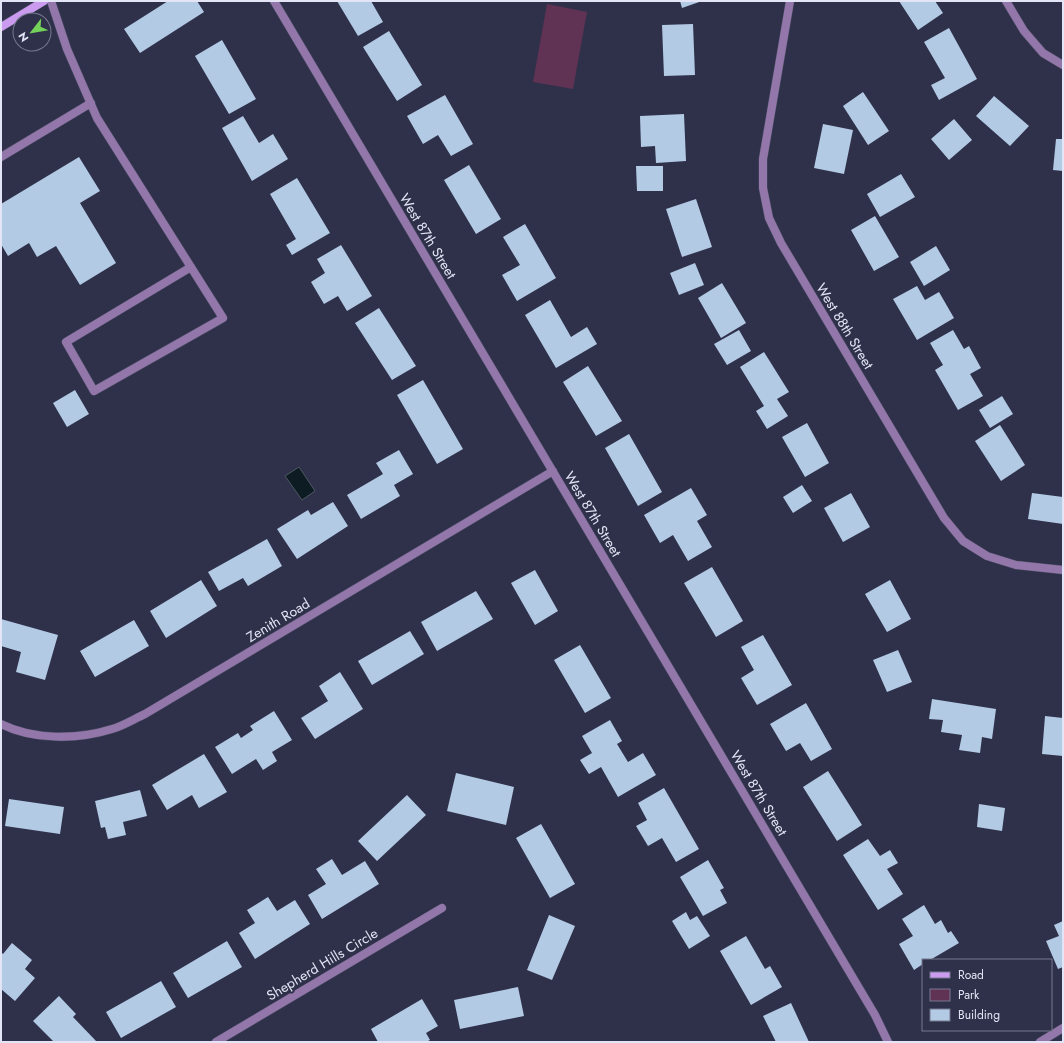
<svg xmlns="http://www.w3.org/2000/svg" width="1064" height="1043" viewBox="0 0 1064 1043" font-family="Jost,sans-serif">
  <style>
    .green { fill: #603354 }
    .water { fill: #0d1c22; stroke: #4d5862 }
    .building { fill: #b3cae5 }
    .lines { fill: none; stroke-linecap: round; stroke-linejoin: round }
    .lane-casing { stroke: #4c4e66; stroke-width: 9 }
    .street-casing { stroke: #4c4e66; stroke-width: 9 }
    .secondary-casing { stroke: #4c4e66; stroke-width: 9 }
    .lane { stroke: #9377aa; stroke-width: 8 }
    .street { stroke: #9377aa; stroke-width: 8 }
    .secondary { stroke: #ca9bee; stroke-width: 8 }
    .labels { text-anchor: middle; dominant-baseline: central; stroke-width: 4; stroke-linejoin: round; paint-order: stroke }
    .street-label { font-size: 14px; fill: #e3e5f6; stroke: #2f314a }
  </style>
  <rect width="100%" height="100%" fill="#2f314a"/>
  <path class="green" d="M547 4 587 12 573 89 533 82Z"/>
  <path class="water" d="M299 467 315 491 302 500 285 476Z"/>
  <path class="building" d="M168 1H197L204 12 140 53 124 29Z
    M337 1H371L383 22 358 36Z
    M680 1H702L682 8Z
    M899 1H935L943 13 918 30Z
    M693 24 695 75 664 76 662 25Z
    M949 28 977 79 939 100 931 85 945 78 924 42Z
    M389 31 422 85 397 101 363 47Z
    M222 40 256 99 229 114 195 56Z
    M863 92 889 131 868 145 843 106Z
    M445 95 473 144 451 156 438 135 423 144 407 116Z
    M994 96 1029 126 1010 146 976 116Z
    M684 114 686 161 656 163 655 146 641 147 640 116Z
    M243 116 259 143 273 134 288 159 252 181 222 128Z
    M954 119 972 140 949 160 931 139Z
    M823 124 853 130 844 174 814 168Z
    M1056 139H1063V171L1053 170Z
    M79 157 100 191 80 203 116 263 80 285 56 246 37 257 29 243 8 256 1 244V204Z
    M469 165 501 219 476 234 444 180Z
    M636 166H663V191H637Z
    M901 174 915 197 880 217 867 194Z
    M297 178 330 233 292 255 286 245 296 239 270 194Z
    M696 199 712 247 682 257 666 209Z
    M875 216 899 257 874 271 851 230Z
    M525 224 556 278 517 301 502 275 520 265 503 237Z
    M341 245 372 296 347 311 338 296 324 304 311 282 325 273 317 259Z
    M936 246 950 270 924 286 910 262Z
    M695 263 704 285 679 295 670 273Z
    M722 283 746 323 721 338 698 298Z
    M917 286 925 300 939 292 954 318 917 340 893 299Z
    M550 300 571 337 587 327 597 344 556 368 525 315Z
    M379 308 416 366 392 380 355 323Z
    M739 330 751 351 727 365 714 344Z
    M953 330 964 349 969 346 981 368 970 374 983 396 958 410 935 370 943 365 930 343Z
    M764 352 789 392 777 399 788 416 767 429 756 411 764 406 740 367Z
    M588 366 622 421 596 436 563 382Z
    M423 380 463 449 437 464 397 395Z
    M75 390 89 414 67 427 53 403Z
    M1002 396 1013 414 990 428 979 410Z
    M807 423 829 463 805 477 782 437Z
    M1000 425 1025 465 1001 481 975 441Z
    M629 434 662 492 638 506 605 448Z
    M399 450 413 474 394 485 400 496 361 519 347 495 383 474 376 463Z
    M802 485 812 501 793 513 783 497Z
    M691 488 707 515 697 521 712 547 688 561 673 535 660 543 644 515Z
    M851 493 870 527 843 542 824 508Z
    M1032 493 1063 497V524L1028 519Z
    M333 502 348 526 297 559 277 529 308 510 311 515Z
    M267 539 282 566 248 586 243 578 219 591 208 572Z
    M712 567 743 621 716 637 684 583Z
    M535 570 558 611 535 625 511 583Z
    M201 580 217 606 166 638 150 611Z
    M890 580 911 619 887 632 865 594Z
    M476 591 493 619 437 651 421 622Z
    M1 619 58 635 45 680 16 672 21 652 1 646Z
    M134 620 149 646 95 677 80 651Z
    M410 631 424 654 372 685 358 661Z
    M763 635 792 685 757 705 741 678 754 670 741 647Z
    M580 645 611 698 585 713 554 660Z
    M898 650 912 682 887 692 873 660Z
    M340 672 363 709 315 739 301 718 328 701 319 686Z
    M932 699 996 709 992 739 982 737 980 753 959 750 962 735 941 732 943 720 929 719Z
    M806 703 832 749 811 761 800 743 786 751 770 724Z
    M274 711 292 740 272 752 277 761 263 770 256 759 232 774 215 747 238 733 241 738 253 730 250 726Z
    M1045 716 1063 718V756L1042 754Z
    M610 720 622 741 617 744 628 762 643 753 656 775 618 797 601 767 589 774 580 760 592 753 582 736Z
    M204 754 227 792 199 808 192 795 167 810 152 785Z
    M828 771 862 825 837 841 803 787Z
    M456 773 514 787 506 825 447 811Z
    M664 788 699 849 676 862 662 838 648 846 636 826 647 820 638 803Z
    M140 790 147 816 123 822 126 835 108 839 105 827 101 828 95 801Z
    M407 795 426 815 377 861 358 841Z
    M9 799 64 807 60 834 5 826Z
    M979 804 1005 808 1002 831 977 827Z
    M541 824 575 884 550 898 516 838Z
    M868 839 880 856 890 850 898 863 887 869 903 894 878 910 843 855Z
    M332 859 342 875 365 861 379 884 322 919 308 895 326 884 316 869Z
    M708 860 724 888 720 890 727 903 703 916 680 877Z
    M268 897 277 911 295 900 310 924 255 959 239 933 255 923 247 910Z
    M924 905 935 924 941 920 948 933 951 931 959 943 930 960H923V964L914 970 899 944 913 936 902 919Z
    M686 912 690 920 697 916 710 936 689 949 672 921Z
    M549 915 575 926 552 980 527 970Z
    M1063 921V967L1058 969 1046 941 1059 936 1054 925Z
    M746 936 765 969 770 966 782 987 751 1005 720 951Z
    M227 941 242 967 188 998 173 973Z
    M12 943 32 960 25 969 35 978 15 1001 1 989V952L3 954Z
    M161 981 176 1007 121 1038 106 1012Z
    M518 987 524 1016 460 1029 454 1000Z
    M59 996 76 1014 73 1017 97 1042H54L33 1021Z
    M422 999 438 1026 426 1033 430 1040 426 1042H378L371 1029Z
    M791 1003 809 1042H776L763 1016Z"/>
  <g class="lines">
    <g class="lane-casing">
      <path id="lane" d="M51 1 67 49 97 118 223 318 94 391 66 342 191 267
        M1 157 91 103"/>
    </g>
    <g class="street-casing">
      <path id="street" d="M274 1 875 1015 888 1042
        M790 1 763 159V188L769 218 781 243 944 518 963 541 987 556 1016 565 1063 570
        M1006 1 1024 31 1043 53 1063 65
        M1 724C33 740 77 740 112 729 123 726 134 719 145 714L553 471
        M216 1042 442 908
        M1040 1042 1063 1028"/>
    </g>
    <g class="secondary-casing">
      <path id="secondary" d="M1 27 44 1"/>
    </g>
    <use href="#lane" class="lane"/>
    <use href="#street" class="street"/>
    <use href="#secondary" class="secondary"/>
  </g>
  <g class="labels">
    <g class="street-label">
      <text transform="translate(428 236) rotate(59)">West 87th Street</text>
      <text transform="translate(845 326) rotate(59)">West 88th Street</text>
      <text transform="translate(593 514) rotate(59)">West 87th Street</text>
      <text transform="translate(278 620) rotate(-31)">Zenith Road</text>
      <text transform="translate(759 793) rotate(59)">West 87th Street</text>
      <text transform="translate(322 964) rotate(-31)">Shepherd Hills Circle</text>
    </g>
  </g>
  <rect width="1064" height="1043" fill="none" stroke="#e3e5f6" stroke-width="4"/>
  <rect x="922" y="959" width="130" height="72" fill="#2f314a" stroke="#77798f"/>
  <rect x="930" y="972" width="20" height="6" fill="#ca9bee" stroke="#77798f"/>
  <text x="958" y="979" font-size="12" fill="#e3e5f6">Road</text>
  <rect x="930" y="989" width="20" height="12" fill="#603354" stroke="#77798f"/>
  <text x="958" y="999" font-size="12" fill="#e3e5f6">Park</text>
  <rect x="930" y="1009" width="20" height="12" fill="#b3cae5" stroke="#77798f"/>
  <text x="958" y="1019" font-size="12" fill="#e3e5f6">Building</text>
  <g transform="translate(32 32) rotate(239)"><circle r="19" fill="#2f314a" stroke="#77798f"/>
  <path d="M0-3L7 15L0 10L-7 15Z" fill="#74d25b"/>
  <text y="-6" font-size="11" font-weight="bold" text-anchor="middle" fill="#e3e5f6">N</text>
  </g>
</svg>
